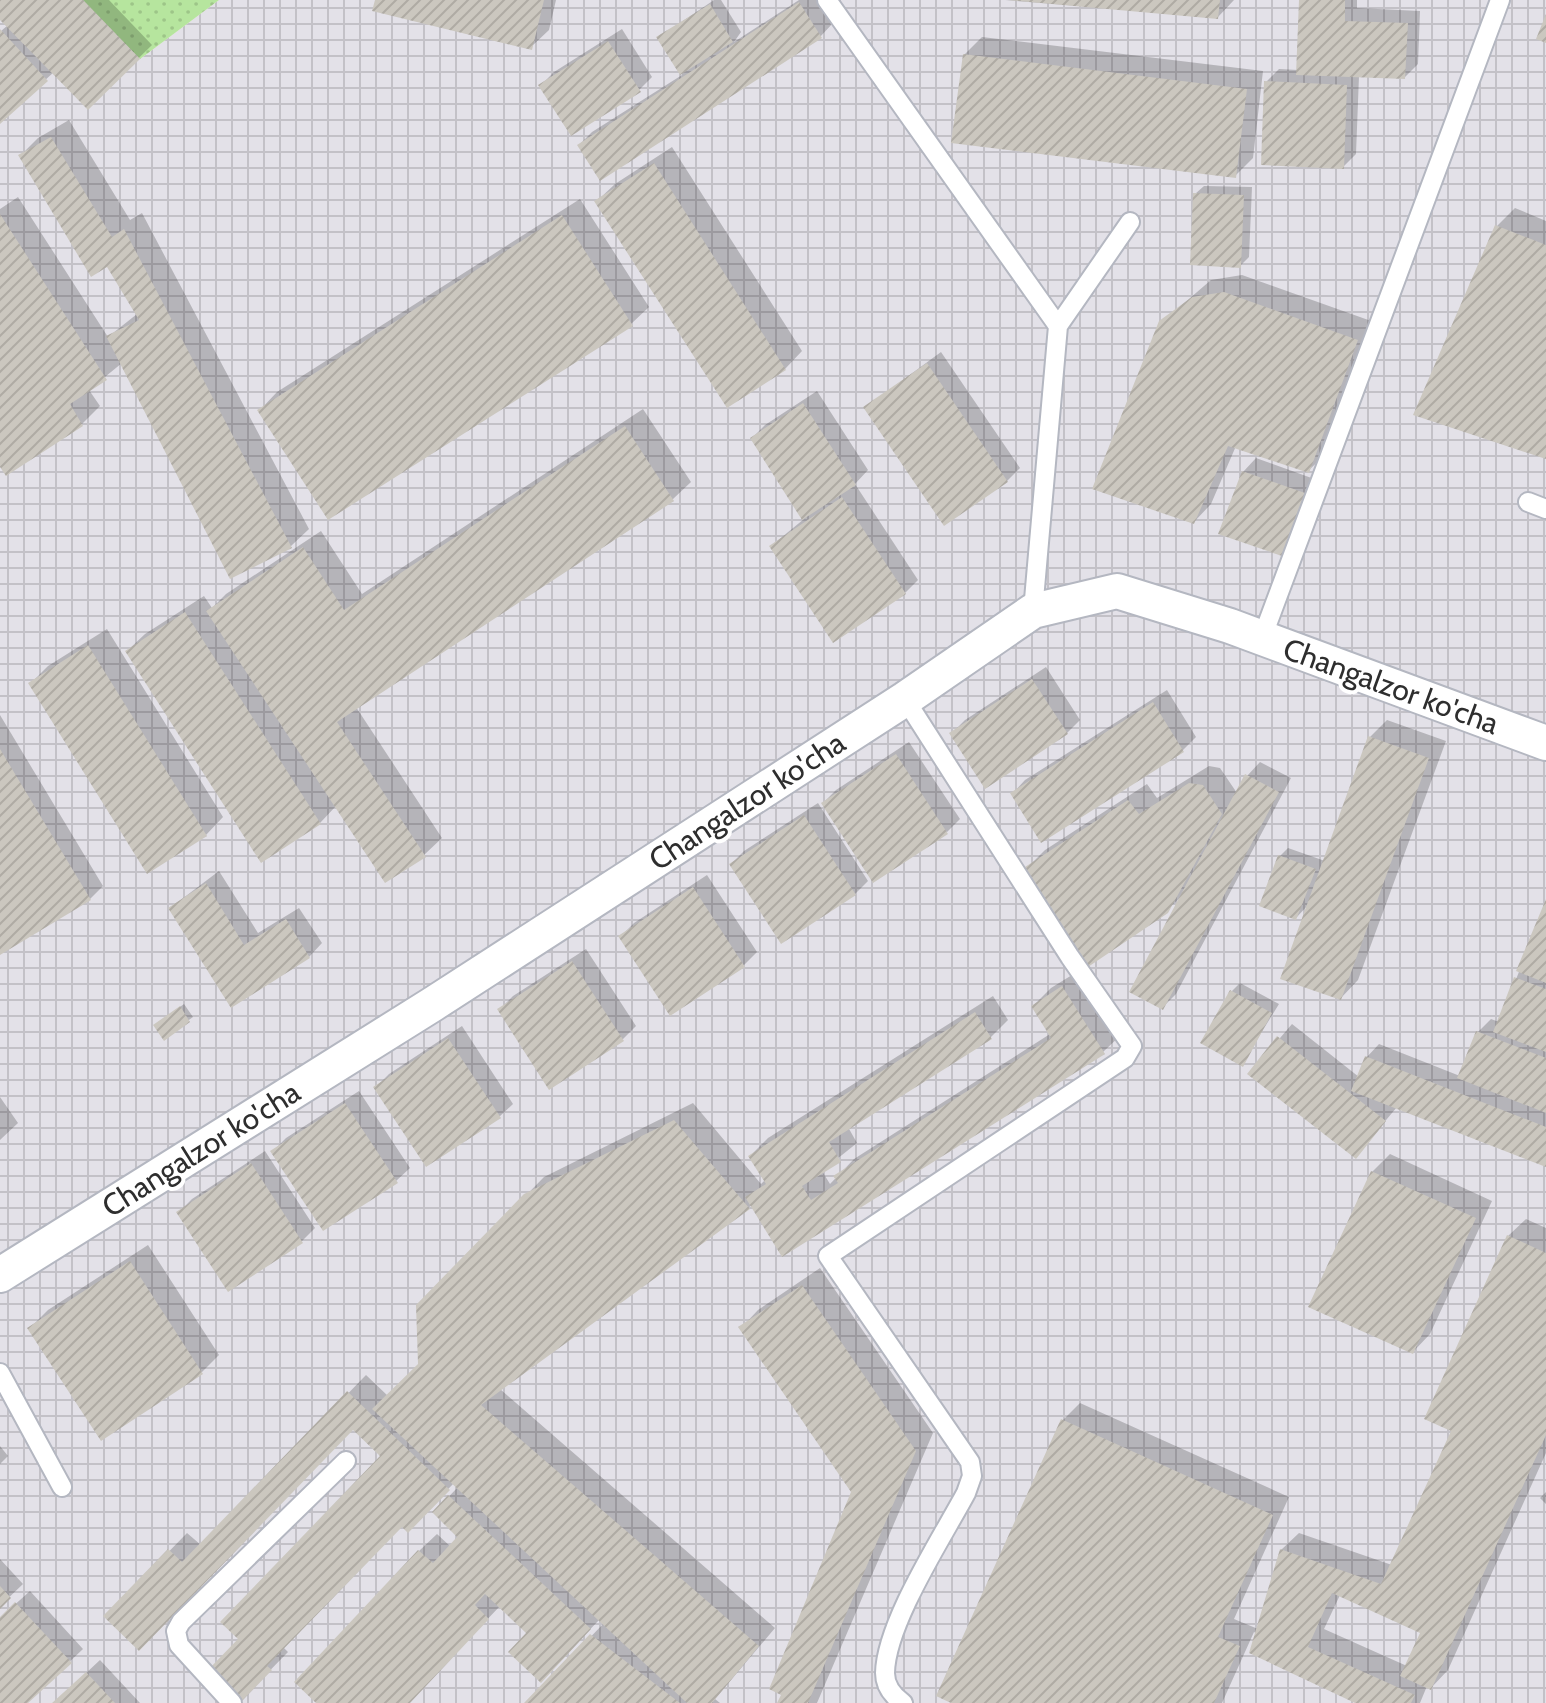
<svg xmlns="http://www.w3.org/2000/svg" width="1546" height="1703" viewBox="0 0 1546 1703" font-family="Cabin,sans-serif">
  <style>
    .industrial { fill: url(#industrial-grid) }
    .grass { fill: url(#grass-dots) }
    .shadow { fill: #0003; fill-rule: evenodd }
    .building { fill: url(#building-hatch) }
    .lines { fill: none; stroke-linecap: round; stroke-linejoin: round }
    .lane-casing { stroke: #b4b7c1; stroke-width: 22 }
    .street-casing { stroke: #b4b7c1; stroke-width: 38 }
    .lane { stroke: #fff; stroke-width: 18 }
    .street { stroke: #fff; stroke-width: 34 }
    .labels { text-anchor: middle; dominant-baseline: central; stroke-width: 8; stroke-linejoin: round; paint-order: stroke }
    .street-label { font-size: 30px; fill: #2e2e2e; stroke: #fff }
  </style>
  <defs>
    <pattern id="industrial-grid" width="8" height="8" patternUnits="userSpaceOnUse" patternTransform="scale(2)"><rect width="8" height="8" fill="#e3e1e8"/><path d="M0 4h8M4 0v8" fill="none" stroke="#c3c1c7"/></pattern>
    <pattern id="grass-dots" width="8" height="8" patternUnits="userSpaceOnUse" patternTransform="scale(2)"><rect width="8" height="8" fill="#b6e59e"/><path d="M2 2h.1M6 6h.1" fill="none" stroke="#9dc588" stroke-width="1.8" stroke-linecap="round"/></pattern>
    <pattern id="building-hatch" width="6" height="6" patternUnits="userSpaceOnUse" patternTransform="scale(2)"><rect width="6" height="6" fill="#cbc7bf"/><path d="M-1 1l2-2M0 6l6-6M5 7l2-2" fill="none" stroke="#afaba4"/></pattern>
  </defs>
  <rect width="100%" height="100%" fill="#efe9e1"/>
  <path class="industrial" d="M0 0H83L140 59 219 0H1546V1703H0Z"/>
  <path class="grass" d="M83 0H219L140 59Z"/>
  <path class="shadow" d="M0 0H109L152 45 88 108 54 72 0 121V32L8 25 0 17Z
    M377 0H556L549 30 531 47Z
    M714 0H721L741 32 734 42 799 0H819L833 23 820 37 579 145 592 132 682 75 659 37Z
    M1005 0H1234L1218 17Z
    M1301 0H1357V8L1420 11 1418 64 1405 77 1359 76 1356 154 1343 167 1266 82 1279 69 1298 70Z
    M622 29 652 77 639 90 541 85 554 72Z
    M982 37 1263 71 1253 158 1235 176 964 55Z
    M69 120 130 220 142 213 309 529 291 546 231 576 122 363 89 390 100 406 82 424 6 473 0 463V209L18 197 108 337 137 314 108 264 20 156 38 138Z
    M672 147 802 351 785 369 597 201 615 184Z
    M1204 186 1252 187 1249 257 1240 266 1195 194Z
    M580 199 649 307 631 324 260 410 277 392Z
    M1515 208 1546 221V457L1497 226Z
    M1242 275 1374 322 1327 453 1309 470 1236 446 1211 504 1194 522 1161 323 1211 280Z
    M941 352 1020 468 1007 481 866 407Z
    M817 391 868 470 855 484 918 580 905 593 771 546 804 519 752 438 765 425Z
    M643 409 691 482 673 499 356 707 442 838 424 855 336 806 320 823 127 651 145 634 204 596 212 608 226 594 321 531 362 594Z
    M1256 458 1317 480 1295 541 1282 554 1243 472Z
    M107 629 223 817 206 835 31 683 48 666Z
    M1046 667 1080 720 1067 733H952L965 720Z
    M1167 690 1196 737 1183 750 1042 840 1012 794 1025 780Z
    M0 715 103 886 90 899 0 953Z
    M1387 720 1446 741 1358 980 1341 998 1309 904 1296 918 1280 856 1288 848 1325 861 1370 737Z
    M909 742 960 819 947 832 823 803 836 790Z
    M1260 762 1291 778 1176 994 1163 1007 1181 897 1166 911 1028 867 1045 850 1147 784 1157 798 1209 766 1220 768 1237 793 1247 776Z
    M818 803 868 881 855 894 731 864 744 851Z
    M219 871 258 933 299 908 322 943 309 957 232 1006 170 908Z
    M707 875 757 952 744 965 671 1013 621 936 634 923Z
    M1546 904V1165L1397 1107 1356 1156 1250 1073 1292 1024 1359 1077 1366 1058 1379 1044 1460 1076 1478 1032 1491 1019 1499 1022Z
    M586 949 636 1026 623 1039 550 1087 499 1010 513 996Z
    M1080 970 1121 1035 1103 1052 783 1254 752 1205 500 1389 775 1628 715 1699 720 1703H527L604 1623 600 1619 558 1663 500 1606 408 1703H319L419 1551 437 1534 451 1547 460 1537 434 1512 458 1487 454 1483 408 1530 402 1524 283 1647 288 1652 240 1701V1639L383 1456 353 1427 139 1648 106 1616 187 1533 201 1545 366 1375 388 1396 420 1365 418 1306 544 1177 693 1103 761 1184 765 1180 750 1156 768 1138 993 996 1008 1020 991 1037 848 1127 857 1143 822 1171 830 1184 854 1159 1050 1034 1033 1006 1051 988Z
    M1240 983 1279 1004 1242 1064 1232 991Z
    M184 1004 193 1017 164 1038 159 1022Z
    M462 1026 513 1104 499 1117 376 1087 389 1074Z
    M359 1091 410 1168 396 1181 273 1151 286 1138Z
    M0 1097 18 1123 0 1140Z
    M265 1151 315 1228 302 1241 229 1289 179 1212 192 1199Z
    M1390 1154 1492 1201 1430 1334 1413 1352 1372 1172Z
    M1526 1219 1546 1228V1453L1448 1670 1431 1688 1427 1686 1420 1703H1360L1254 1632 1222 1703H956L1063 1420 1080 1403 1289 1497 1234 1619 1258 1629 1281 1550 1299 1533 1392 1565 1453 1430 1508 1236ZM1340 1595 1423 1632 1407 1666 1324 1629Z
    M148 1245 219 1355 202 1372 30 1328 48 1310Z
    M820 1268 933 1433 817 1703H779L853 1492 741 1328 758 1310Z
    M0 1446 8 1456 0 1464Z
    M1546 1492V1504L1540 1498Z
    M0 1559 23 1584 0 1606Z
    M30 1591 83 1649 26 1703H0V1618Z
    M100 1660 140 1703H54Z"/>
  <path class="building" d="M0 0H83L140 59 88 110 0 20Z
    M375 0H544L532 50 372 11Z
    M1008 0H1220L1218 19Z
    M1299 0H1345V21L1408 23 1405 79 1296 75Z
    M799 2 822 38 600 181 577 145Z
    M710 4 733 42 680 75 656 37Z
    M1546 14V43L1536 39Z
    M0 29 48 81 0 124Z
    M608 41 641 92 571 136 538 85Z
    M963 54 1247 89 1236 178 951 143Z
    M1264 81 1347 85 1344 169 1261 165Z
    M51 137 112 237 124 229 292 548 230 579 106 336 139 320 107 267 91 277 18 155Z
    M654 163 786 370 727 408 594 201Z
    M1193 193 1244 195 1241 268 1190 265Z
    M0 214 107 380 70 404 83 426 6 476 0 467Z
    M562 215 633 326 328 520 257 410Z
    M1495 225 1546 245V459L1413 415Z
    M1224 292 1358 340 1309 473 1228 446 1194 524 1092 489 1159 321 1192 297Z
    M927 363 1008 482 944 526 863 407Z
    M803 403 856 485 802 520 750 438Z
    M625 426 674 501 337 722 426 857 385 883 206 611 303 547 344 610Z
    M1242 471 1305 493 1282 556 1218 534Z
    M842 497 906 594 833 643 769 546Z
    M185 612 321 824 261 863 125 651Z
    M88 645 207 836 147 874 28 683Z
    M1032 679 1068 734 985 789 949 733Z
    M1153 702 1184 752 1041 843 1010 793Z
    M1368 736 1429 758 1341 1000 1280 979Z
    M0 749 91 900 0 955Z
    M896 754 948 834 873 883 821 803Z
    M1245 774 1279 792 1163 1010 1129 992Z
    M1189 783 1203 785 1222 814 1168 913 1088 967 1025 867 1128 800 1139 814Z
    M804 815 856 895 781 944 729 864Z
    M1278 855 1316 869 1296 920 1259 906Z
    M206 883 244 945 286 919 310 958 231 1008 168 908Z
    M693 887 745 967 670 1016 618 936Z
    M1546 899V983L1516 971Z
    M572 961 624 1041 549 1090 497 1009Z
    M1514 977 1546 989V1052L1493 1032Z
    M1062 986 1105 1054 782 1257 745 1197 766 1184 748 1156 975 1012 992 1039 829 1142 841 1162 802 1186 811 1200 838 1183 833 1176 1051 1038 1031 1006Z
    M1230 990 1272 1013 1243 1067 1200 1043Z
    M180 1006 190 1022 164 1041 153 1025Z
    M1476 1031 1546 1058V1113L1457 1078Z
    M1277 1036 1386 1121 1356 1159 1247 1074Z
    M448 1038 501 1118 426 1167 373 1087Z
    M1365 1056 1546 1127V1167L1351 1091Z
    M345 1103 398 1183 323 1231 270 1151Z
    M674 1120 750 1209 481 1405 759 1646 712 1703H687L372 1409 418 1364 416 1305 524 1194Z
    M251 1163 303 1243 228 1292 176 1212Z
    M1371 1171 1476 1218 1413 1354 1308 1307Z
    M1507 1235 1546 1253V1435L1431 1690 1400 1676 1420 1633 1332 1593 1308 1647 1415 1695 1411 1703H1355L1249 1653 1280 1549 1381 1584 1451 1431 1424 1419Z
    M130 1261 203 1374 101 1441 27 1328Z
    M802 1285 916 1451 808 1703H777L781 1695 769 1689 851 1492 738 1327Z
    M347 1391 450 1490 408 1533 402 1527 267 1666 272 1670 240 1703 207 1671 238 1639 220 1622 380 1456 353 1430 139 1651 103 1616 168 1549 182 1562Z
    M1061 1419 1273 1515 1218 1637 1240 1646 1214 1703H951L936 1696Z
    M448 1495 591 1629 541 1683 508 1652 526 1633 485 1594 475 1605 489 1619 410 1703H316L294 1682 418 1550 433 1563 457 1537 432 1512Z
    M0 1586 11 1598 0 1609Z
    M15 1602 72 1663 28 1703H0V1617Z
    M590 1634 680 1703H524Z
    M86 1672 115 1703H52Z"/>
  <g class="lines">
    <g class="lane-casing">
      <path id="lane" d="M827 0 1058 326 1033 611
        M1058 326 1130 222
        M1528 502 1546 509
        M1262 638 1500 0
        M0 1373 62 1487
        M232 1703 179 1645 176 1631 181 1622 346 1461
        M903 1703C893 1696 885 1686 885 1673 886 1623 942 1538 966 1493L972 1476 970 1462 828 1256 1125 1058 1132 1046 1070 957 905 699"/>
    </g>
    <g class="street-casing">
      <path id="street" d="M0 1275 433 1004 905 699 1033 611 1117 591 1230 626 1546 743"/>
    </g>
    <use href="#lane" class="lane"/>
    <use href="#street" class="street"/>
  </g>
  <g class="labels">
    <g class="street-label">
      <text transform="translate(1391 686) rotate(20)">Changalzor ko'cha</text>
      <text transform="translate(747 801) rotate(-33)">Changalzor ko'cha</text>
      <text transform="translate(201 1149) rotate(-32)">Changalzor ko'cha</text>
    </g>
  </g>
</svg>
